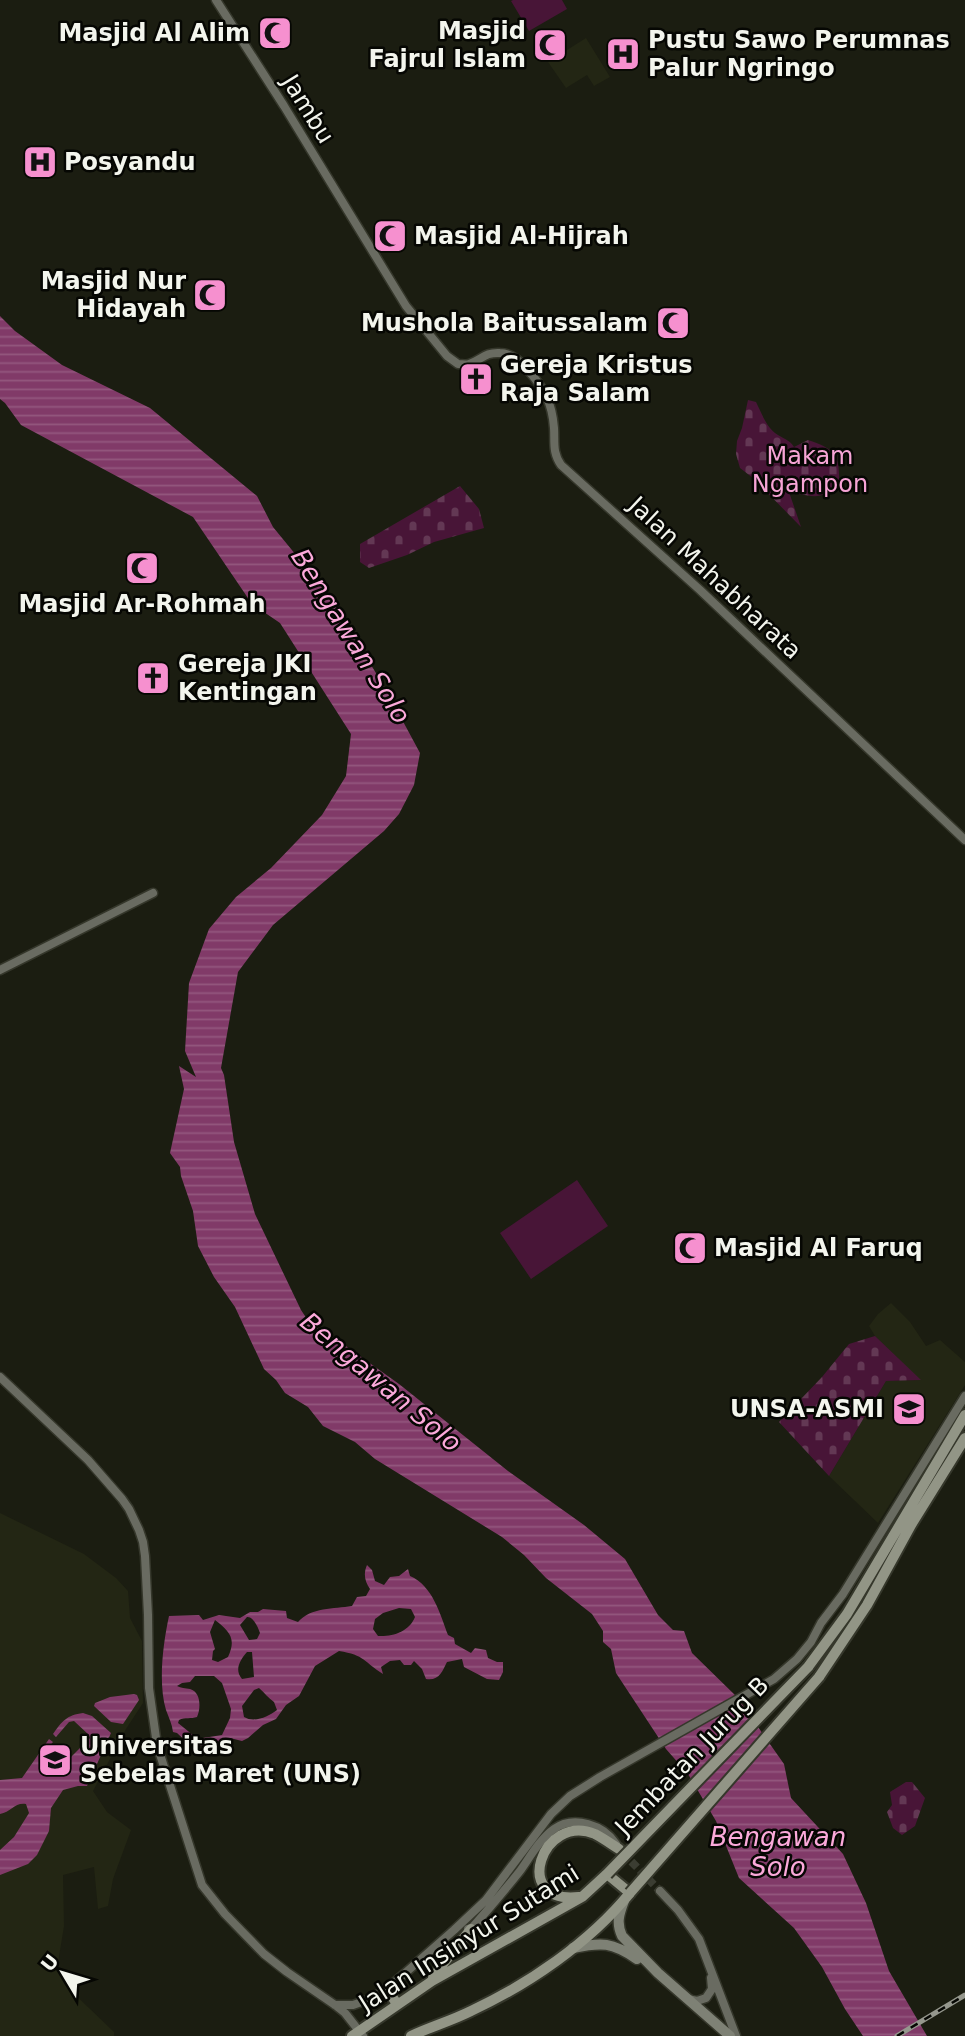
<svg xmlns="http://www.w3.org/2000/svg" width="965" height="2036" viewBox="0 0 965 2036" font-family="'DejaVu Sans',sans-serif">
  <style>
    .built { fill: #232614 }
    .grass { fill: #481537 }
    .cemetery { fill: url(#cemetery-stones) }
    .water { fill: url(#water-rules); fill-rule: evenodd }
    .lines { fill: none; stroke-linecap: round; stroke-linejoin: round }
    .secondary-tunnel { stroke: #3b3d32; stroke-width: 8; stroke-dasharray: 8 4; stroke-linecap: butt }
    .secondary-casing { stroke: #35372b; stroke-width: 11 }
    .primary-casing { stroke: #35372b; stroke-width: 13 }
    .highway-casing { stroke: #35372b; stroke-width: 14 }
    .secondary { stroke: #696b61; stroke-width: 8 }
    .primary { stroke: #7e8175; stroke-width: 10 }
    .highway { stroke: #929586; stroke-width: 10 }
    .rail-casing { stroke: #95978d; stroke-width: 5 }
    .rail { stroke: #060703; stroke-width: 2.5; stroke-dasharray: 8; stroke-linecap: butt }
    .highway-bridge-casing { stroke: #35372b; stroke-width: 14; stroke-linecap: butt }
    .highway-bridge { stroke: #929586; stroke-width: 10 }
    .labels { text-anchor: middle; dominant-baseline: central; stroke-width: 5; stroke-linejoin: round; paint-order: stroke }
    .poi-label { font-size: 24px; font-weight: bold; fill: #f3f5ed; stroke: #060703; text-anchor: start }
    .street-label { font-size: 24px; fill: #f3f5ed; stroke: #060703 }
    .park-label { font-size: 24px; fill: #f6a4d5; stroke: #060703 }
    .water-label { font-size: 26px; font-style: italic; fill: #fba9da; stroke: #060703 }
  </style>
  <defs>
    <pattern id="cemetery-stones" width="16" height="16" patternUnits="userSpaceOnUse" patternTransform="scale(1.75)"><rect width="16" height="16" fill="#481537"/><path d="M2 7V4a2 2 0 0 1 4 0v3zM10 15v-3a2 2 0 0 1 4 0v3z" fill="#633854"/></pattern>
    <pattern id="water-rules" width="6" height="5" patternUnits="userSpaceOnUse" patternTransform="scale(1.75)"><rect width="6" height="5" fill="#813a68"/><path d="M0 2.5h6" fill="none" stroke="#93577e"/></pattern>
  </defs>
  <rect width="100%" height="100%" fill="#1b1d11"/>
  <path class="built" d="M586 38 610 77 594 86 587 75 566 88 548 62Z
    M891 1303 910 1322 926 1346 940 1340 965 1362V1385L878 1523 829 1476 886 1381 920 1380 875 1336 869 1326 878 1314Z
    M0 1513 84 1554 116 1578 128 1591 130 1618 142 1641 143 1703 126 1729 93 1791 107 1812 131 1830 113 1879 108 1906 98 1909 94 1867 63 1875 64 1926 57 1969 65 1985 114 2032V2036H0Z"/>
  <path class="grass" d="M513 0H562L567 9 529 31 511 1Z
    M577 1180 608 1226 531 1279 500 1233Z"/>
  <path class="cemetery" d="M748 400 756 402C761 412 766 426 775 433 783 439 789 439 794 447L808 440C835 449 840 455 839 483 820 502 813 496 789 492L801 527 753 478 740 468 736 454 737 441 742 428Z
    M460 486 479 509 484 528 434 542 407 555 369 568 360 562V544Z
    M875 1336 921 1380 886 1381 829 1476 779 1422 822 1377 849 1344Z
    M906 1782H912L925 1798 915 1826 902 1835 893 1828 887 1812 892 1805 890 1792Z"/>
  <path class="water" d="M0 316 15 331 62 365 150 408 257 496 273 527 328 594 385 688 420 753 414 785 399 814 384 831 273 925 238 972 221 1068 224 1075 234 1142 255 1214 301 1310 311 1325 329 1334 399 1384 508 1471 584 1525 625 1559 658 1615 673 1630 684 1631 692 1653 737 1697 784 1764 791 1798 843 1854 866 1903 889 1971 927 2036H863L845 2009 822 1967 794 1928 739 1878 716 1821 688 1774 666 1749 616 1673 611 1649 603 1642V1631L592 1614 546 1578 524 1555 502 1537 375 1459 355 1442 323 1426 308 1407 285 1393 276 1380 264 1369 235 1307 214 1277 198 1246 193 1211 181 1176 180 1167 170 1153 184 1089 179 1066 196 1077 185 1051 189 983 209 929 236 897 271 868 322 815 346 776 351 734 280 623 252 604 193 517 21 425 5 403 0 399Z
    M367 1565 372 1570 375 1581 384 1585 390 1577 399 1576 408 1569 410 1576C433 1586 440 1614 448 1635L454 1638 455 1644 471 1653 475 1648 486 1650 488 1658 497 1662H503V1672L499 1680 487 1679 464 1667 462 1659 447 1662C442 1672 439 1681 426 1679L422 1669 414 1661 411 1665H404L400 1660 390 1661 381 1667 383 1674C364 1662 365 1655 339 1651L315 1666 299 1696 286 1705 276 1719 263 1725 248 1738 242 1741 230 1738 212 1745 198 1746 189 1744 177 1733 173 1732C172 1724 169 1718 166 1710 158 1683 163 1644 169 1616L199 1615 203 1620 219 1615 240 1618 250 1612H258L263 1609 286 1611 287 1618 298 1622C311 1607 334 1609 352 1606L357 1597 366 1596 370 1589C365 1582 363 1574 367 1565ZM399 1608 411 1609 415 1617C409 1632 392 1637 378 1636L373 1629 375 1619 383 1613ZM247 1617C253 1616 258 1627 260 1633L257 1639 249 1640 240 1625ZM215 1620C229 1631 237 1638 228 1657L218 1662 212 1660 213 1651 215 1649 210 1632ZM247 1652H252L254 1677 242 1679C234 1670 240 1660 247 1652ZM195 1676H214L222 1683 231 1709 230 1718 222 1735 203 1738 199 1740 178 1723 179 1720C185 1717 191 1719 197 1717 201 1708 201 1692 190 1689 185 1688 181 1688 177 1686L182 1683 190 1682ZM259 1688C265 1693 268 1698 274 1702L277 1710C268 1717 254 1723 244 1717L242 1706 254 1690Z
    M134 1694 137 1695 139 1700 123 1724 111 1722 94 1706 95 1703 110 1697Z
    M83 1713 92 1716 111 1733 87 1786H78L63 1790 51 1808 49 1831 37 1855 28 1864 0 1875V1850L14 1837 29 1813 26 1804C15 1802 11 1812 0 1814V1780L22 1778 49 1739 53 1742 40 1757V1761L50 1768 59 1769 90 1738 89 1735 74 1721 69 1722 56 1737 53 1734C62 1721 67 1715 83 1713Z"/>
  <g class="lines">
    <path class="secondary-tunnel" d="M623 1853 660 1891"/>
    <g class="secondary-casing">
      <path id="secondary" d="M216 0 284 106 406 306 447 356 458 364C462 364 466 365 469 364 482 360 484 352 500 353 511 353 520 361 527 369 544 388 552 402 554 428 555 442 552 452 561 465L700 590 965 840
        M0 970 153 893
        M0 1377 88 1460 122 1499 129 1509 139 1530 143 1542 145 1556 148 1615 149 1688 157 1745 202 1885 225 1914 264 1954 287 1972 335 2005 345 2013 363 2036
        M660 1891 678 1910 699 1939 736 2036
        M468 1929H471C488 1910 504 1891 520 1871 530 1857 540 1839 554 1829 574 1815 604 1825 616 1844
        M688 1999 697 2001 706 1998 712 1989 711 1978
        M335 2005H353L370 1999 387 1989 454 1930 486 1900 551 1814 570 1796 600 1777 774 1679 797 1659 811 1642 821 1623 843 1594 965 1396"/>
    </g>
    <g class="primary-casing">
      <path id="primary" d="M624 1901C619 1914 616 1923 622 1936L658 1973 730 2036
        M573 1948C602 1942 612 1942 637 1959"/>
    </g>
    <g class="highway-casing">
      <path id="highway" d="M808 1667 847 1614 965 1415
        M819 1677 867 1605 911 1525 965 1438
        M579 1897C510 1905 542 1812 595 1834 603 1838 611 1844 619 1849
        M433 1978 443 1964 471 1929
        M387 1989 397 2004
        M352 2036 432 1981 582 1897 607 1874 630 1893C589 1943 529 1984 471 2011 451 2021 430 2027 411 2036"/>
    </g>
    <use href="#secondary" class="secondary"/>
    <use href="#primary" class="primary"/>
    <use href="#highway" class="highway"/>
    <g class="rail-casing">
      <path id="rail" d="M897 2036 965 1995"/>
    </g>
    <use href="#rail" class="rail"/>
    <g class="highway-bridge-casing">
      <path id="highway-bridge" d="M607 1874 808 1667
        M630 1893 819 1677"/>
    </g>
    <use href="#highway-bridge" class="highway-bridge"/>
  </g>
  <defs>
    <g id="mosque-square" transform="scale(1.75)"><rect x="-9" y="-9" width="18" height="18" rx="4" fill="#f690cf" stroke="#060703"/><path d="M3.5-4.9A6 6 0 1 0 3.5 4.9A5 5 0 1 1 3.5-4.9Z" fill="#111"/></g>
    <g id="hospital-square" transform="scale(1.75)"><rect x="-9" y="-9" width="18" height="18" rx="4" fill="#f690cf" stroke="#060703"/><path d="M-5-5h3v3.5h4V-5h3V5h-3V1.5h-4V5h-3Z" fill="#111"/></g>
    <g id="church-square" transform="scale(1.75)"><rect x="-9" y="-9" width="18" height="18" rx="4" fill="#f690cf" stroke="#060703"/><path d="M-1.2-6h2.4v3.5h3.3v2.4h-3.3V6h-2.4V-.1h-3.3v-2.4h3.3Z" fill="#111"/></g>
    <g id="university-square" transform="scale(1.75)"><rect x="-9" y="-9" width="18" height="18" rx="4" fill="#f690cf" stroke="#060703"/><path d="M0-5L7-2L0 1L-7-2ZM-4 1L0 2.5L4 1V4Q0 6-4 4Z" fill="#111"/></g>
  </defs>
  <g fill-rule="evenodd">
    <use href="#mosque-square" x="275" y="33"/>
    <use href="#mosque-square" x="550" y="45"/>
    <use href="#hospital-square" x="623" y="54"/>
    <use href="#hospital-square" x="40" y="162"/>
    <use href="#mosque-square" x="390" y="236"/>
    <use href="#mosque-square" x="210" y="295"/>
    <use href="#mosque-square" x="673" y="323"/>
    <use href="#church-square" x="476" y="379"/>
    <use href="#mosque-square" x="142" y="568"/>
    <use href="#church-square" x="153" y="678"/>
    <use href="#mosque-square" x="690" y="1248"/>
    <use href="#university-square" x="909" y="1409"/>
    <use href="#university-square" x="55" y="1760"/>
  </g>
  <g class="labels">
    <g class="poi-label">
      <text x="526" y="31" text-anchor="end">Masjid<tspan x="526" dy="28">Fajrul Islam</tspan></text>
      <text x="250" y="33" text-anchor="end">Masjid Al Alim</text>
      <text x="648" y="40">Pustu Sawo Perumnas<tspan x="648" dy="28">Palur Ngringo</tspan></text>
      <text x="64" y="162">Posyandu</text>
      <text x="414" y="236">Masjid Al-Hijrah</text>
      <text x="186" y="281" text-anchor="end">Masjid Nur<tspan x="186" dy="28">Hidayah</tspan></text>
      <text x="648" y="323" text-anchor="end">Mushola Baitussalam</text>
      <text x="500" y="365">Gereja Kristus<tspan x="500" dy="28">Raja Salam</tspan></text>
      <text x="142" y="604" text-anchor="middle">Masjid Ar-Rohmah</text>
      <text x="178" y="664">Gereja JKI<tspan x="178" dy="28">Kentingan</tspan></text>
      <text x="714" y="1248">Masjid Al Faruq</text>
      <text x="884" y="1409" text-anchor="end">UNSA-ASMI</text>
      <text x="80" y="1746">Universitas<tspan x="80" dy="28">Sebelas Maret (UNS)</tspan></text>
    </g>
    <g class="street-label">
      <text transform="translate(308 109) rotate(58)">Jambu</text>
      <text transform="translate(715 578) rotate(43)">Jalan Mahabharata</text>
      <text transform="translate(692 1756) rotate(-46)">Jembatan Jurug B</text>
      <text transform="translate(469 1938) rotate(-32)">Jalan Insinyur Sutami</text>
    </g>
    <g class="park-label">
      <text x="810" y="456">Makam<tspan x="810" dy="28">Ngampon</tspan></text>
    </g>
    <g class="water-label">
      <text transform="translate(351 636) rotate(58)">Bengawan Solo</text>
      <text transform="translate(381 1382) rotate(40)">Bengawan Solo</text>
      <text x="778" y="1837">Bengawan<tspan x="778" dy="30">Solo</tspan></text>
    </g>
  </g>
  <g transform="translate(63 1973) rotate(308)" stroke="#060703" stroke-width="5" paint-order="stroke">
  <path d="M0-5L12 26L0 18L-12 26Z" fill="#f3f5ed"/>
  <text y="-10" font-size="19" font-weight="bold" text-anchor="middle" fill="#f3f5ed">U</text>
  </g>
</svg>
